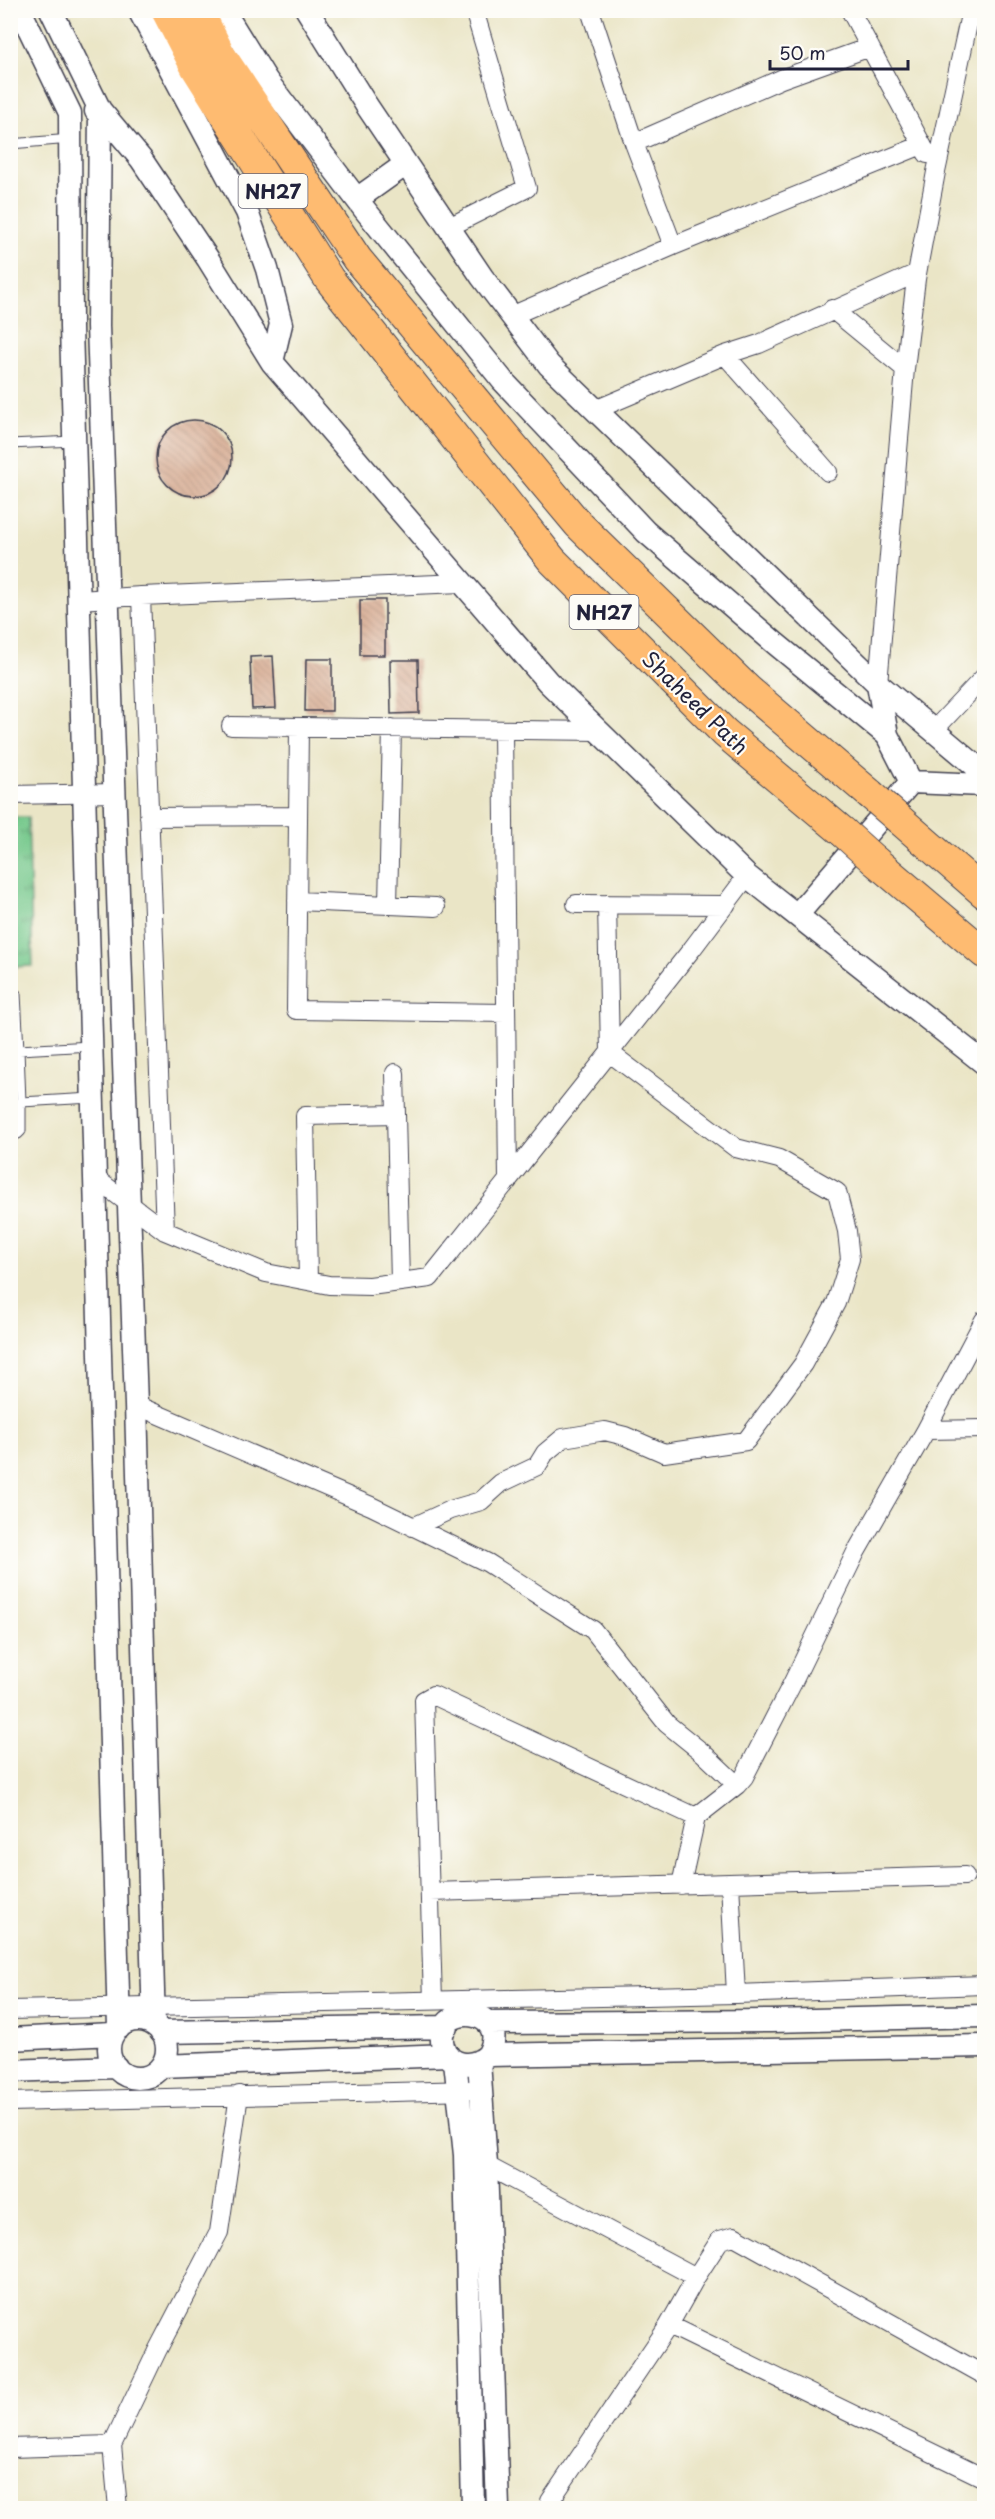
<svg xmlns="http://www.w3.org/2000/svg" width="995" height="2519" viewBox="0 0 995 2519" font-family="'Playpen Sans',sans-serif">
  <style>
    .grass { fill: url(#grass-tufts); stroke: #4c7563; stroke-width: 1.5 }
    .building { fill: url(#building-back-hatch) }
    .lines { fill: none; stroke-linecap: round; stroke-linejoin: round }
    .service-casing { stroke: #403f50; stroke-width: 11 }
    .minor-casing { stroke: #403f50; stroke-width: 20 }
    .tertiary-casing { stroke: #403f50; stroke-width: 25 }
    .trunk-casing { stroke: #403f50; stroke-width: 32 }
    .service { stroke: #fff; stroke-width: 9 }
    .minor { stroke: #fff; stroke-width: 18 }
    .tertiary { stroke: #fff; stroke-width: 22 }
    .trunk { stroke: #febb71; stroke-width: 30 }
    .trunk-bridge-casing { stroke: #403f50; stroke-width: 32; stroke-linecap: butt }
    .trunk-bridge { stroke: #febb71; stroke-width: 30 }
    .labels { text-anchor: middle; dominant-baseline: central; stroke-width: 4.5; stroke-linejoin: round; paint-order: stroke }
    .shield { fill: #fdfcf7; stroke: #646373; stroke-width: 1.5 }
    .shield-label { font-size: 20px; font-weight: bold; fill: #22223b }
    .street-label { font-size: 21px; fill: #22223b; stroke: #fdfcf7 }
  </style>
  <defs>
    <pattern id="grass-tufts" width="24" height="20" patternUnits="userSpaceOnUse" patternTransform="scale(1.5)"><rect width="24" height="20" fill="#75c88b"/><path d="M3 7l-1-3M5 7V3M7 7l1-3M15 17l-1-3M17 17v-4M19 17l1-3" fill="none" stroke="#60a273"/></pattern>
    <pattern id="building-back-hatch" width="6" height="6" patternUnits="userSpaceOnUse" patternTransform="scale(1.5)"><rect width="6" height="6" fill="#d8ae95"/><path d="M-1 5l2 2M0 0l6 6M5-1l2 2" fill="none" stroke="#b99581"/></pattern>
  </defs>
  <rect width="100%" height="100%" fill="#fdfcf7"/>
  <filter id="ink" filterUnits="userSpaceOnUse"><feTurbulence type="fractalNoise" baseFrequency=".0167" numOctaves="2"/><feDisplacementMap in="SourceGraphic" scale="12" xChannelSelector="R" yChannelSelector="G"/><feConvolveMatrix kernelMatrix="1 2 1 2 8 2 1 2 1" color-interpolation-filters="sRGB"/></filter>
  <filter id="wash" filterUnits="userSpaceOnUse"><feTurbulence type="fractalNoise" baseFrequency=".008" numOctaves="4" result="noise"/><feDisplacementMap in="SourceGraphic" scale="24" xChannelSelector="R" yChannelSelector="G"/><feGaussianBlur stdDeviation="1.35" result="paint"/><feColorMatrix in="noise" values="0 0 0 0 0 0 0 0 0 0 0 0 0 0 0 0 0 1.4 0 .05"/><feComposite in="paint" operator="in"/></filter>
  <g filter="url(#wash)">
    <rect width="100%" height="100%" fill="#eae5c6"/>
    <path class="grass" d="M11 817H28L33 966 11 967Z"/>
    <g id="blocks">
      <path class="building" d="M156 458a38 38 0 1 1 76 0a38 38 0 1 1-76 0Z
        M360 600H385V655H360Z
        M273 656 276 708 252 709 250 657Z
        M306 659H332V711H305Z
        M390 660H418L419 713 391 714Z"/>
    </g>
  </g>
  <g filter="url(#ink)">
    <use href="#blocks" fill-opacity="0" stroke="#403f50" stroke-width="1.5"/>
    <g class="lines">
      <g class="service-casing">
        <path id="service" d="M10 144 71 139
          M10 444 74 441
          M10 991 16 994 19 1050 91 1046
          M19 1050 21 1102
          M10 1135 18 1134 21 1131V1102L92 1098"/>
      </g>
      <g class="minor-casing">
        <path id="minor" d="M850 10 927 154
          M634 143 781 79 870 47
          M449 227 527 188 474 10
          M673 246 922 145
          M832 309 905 369
          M511 316 673 246 634 143 590 10
          M725 355 828 472
          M595 410 725 355 759 344 917 273
          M79 600 141 596
          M878 684 905 369 916 279 936 172 971 10
          M231 726 599 731
          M299 727 296 1010 506 1013
          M503 730 508 1181
          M933 731 984 677
          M10 795 116 793
          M149 817 298 816
          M297 901 436 907
          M576 904 726 905
          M388 905 392 728
          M395 1073 400 1282
          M95 1178 165 1231 266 1273 329 1285 370 1286 430 1278 692 949 747 876
          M165 1231 141 596 462 583
          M308 1281 305 1116 396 1114
          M136 1405 371 1506 488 1563 593 1630 667 1724 703 1753 737 1785
          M926 1430 984 1429
          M413 1527 450 1510 481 1501 501 1483 537 1466 545 1453 563 1438 605 1431 625 1436 664 1453 746 1441 803 1364 836 1303 850 1259 847 1231 837 1192 779 1159 736 1148 610 1053 607 904
          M730 1883 736 1994
          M681 1885 696 1817 737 1785 744 1777 793 1682 856 1552 926 1430 984 1320
          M430 1892 965 1876
          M433 2001 424 1700 433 1695 696 1817
          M10 2010 736 1994 984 1985
          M10 2102 471 2090
          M476 2160 696 2277 669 2325 984 2478
          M696 2277 720 2240 734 2236 984 2375
          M10 2448 112 2445
          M118 2508 112 2445 157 2351 219 2232 239 2095
          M559 2508 550 2501 669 2325"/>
      </g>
      <g class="tertiary-casing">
        <path id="tertiary" d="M20 10 70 113 71 327 119 2028
          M51 10 100 110 98 326 136 1405 154 2025
          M139 10 247 212 267 269 281 324 272 362
          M223 10 267 81 365 210 503 381 646 532 776 644 887 735
          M307 10 365 103 482 277 549 365 878 684 984 773
          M96 111 100 110 141 159 208 259 272 362 548 682 747 876 984 1063
          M357 199 406 164
          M878 684 887 735 911 782
          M911 782 984 785
          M797 915 911 782
          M109 2049a29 29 0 1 1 58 0a29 29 0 1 1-58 0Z
          M488 2023 771 2021 984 2016
          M161 2032 446 2027
          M10 2039 113 2034
          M488 2055C515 2006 431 2001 443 2046 449 2068 474 2068 488 2055L984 2046
          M455 2061 465 2155 473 2508
          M479 2061 486 2165 498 2508
          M162 2066 448 2055
          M10 2071 116 2067"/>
      </g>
      <g class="trunk-casing">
        <path id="trunk" d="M166 10 196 68 329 279 552 560 725 733 843 832
          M198 10 220 54 357 259 578 524 748 690 870 794
          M900 820 984 893
          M874 860 984 953"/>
      </g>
      <use href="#service" class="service"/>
      <use href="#minor" class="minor"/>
      <use href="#tertiary" class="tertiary"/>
      <use href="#trunk" class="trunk"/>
      <g class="trunk-bridge-casing">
        <path id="trunk-bridge" d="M870 794 900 820
          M843 832 874 860"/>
      </g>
      <use href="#trunk-bridge" class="trunk-bridge"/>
    </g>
  </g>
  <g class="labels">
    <g class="shield">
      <rect x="238.5" y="174" width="69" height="34" rx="4.5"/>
      <rect x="569.5" y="595" width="69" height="34" rx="4.5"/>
    </g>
    <g class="shield-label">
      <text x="273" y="191">NH27</text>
      <text x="604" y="612">NH27</text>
    </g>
    <g class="street-label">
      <text transform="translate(696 702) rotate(44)">Shaheed Path</text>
    </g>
  </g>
  <rect width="995" height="2519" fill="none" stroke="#fdfcf7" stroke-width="36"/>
  <path d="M770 60v9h138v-9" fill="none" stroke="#22223b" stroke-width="3"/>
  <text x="779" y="60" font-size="18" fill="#22223b" stroke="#fdfcf7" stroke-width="4.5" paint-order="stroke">50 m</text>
</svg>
